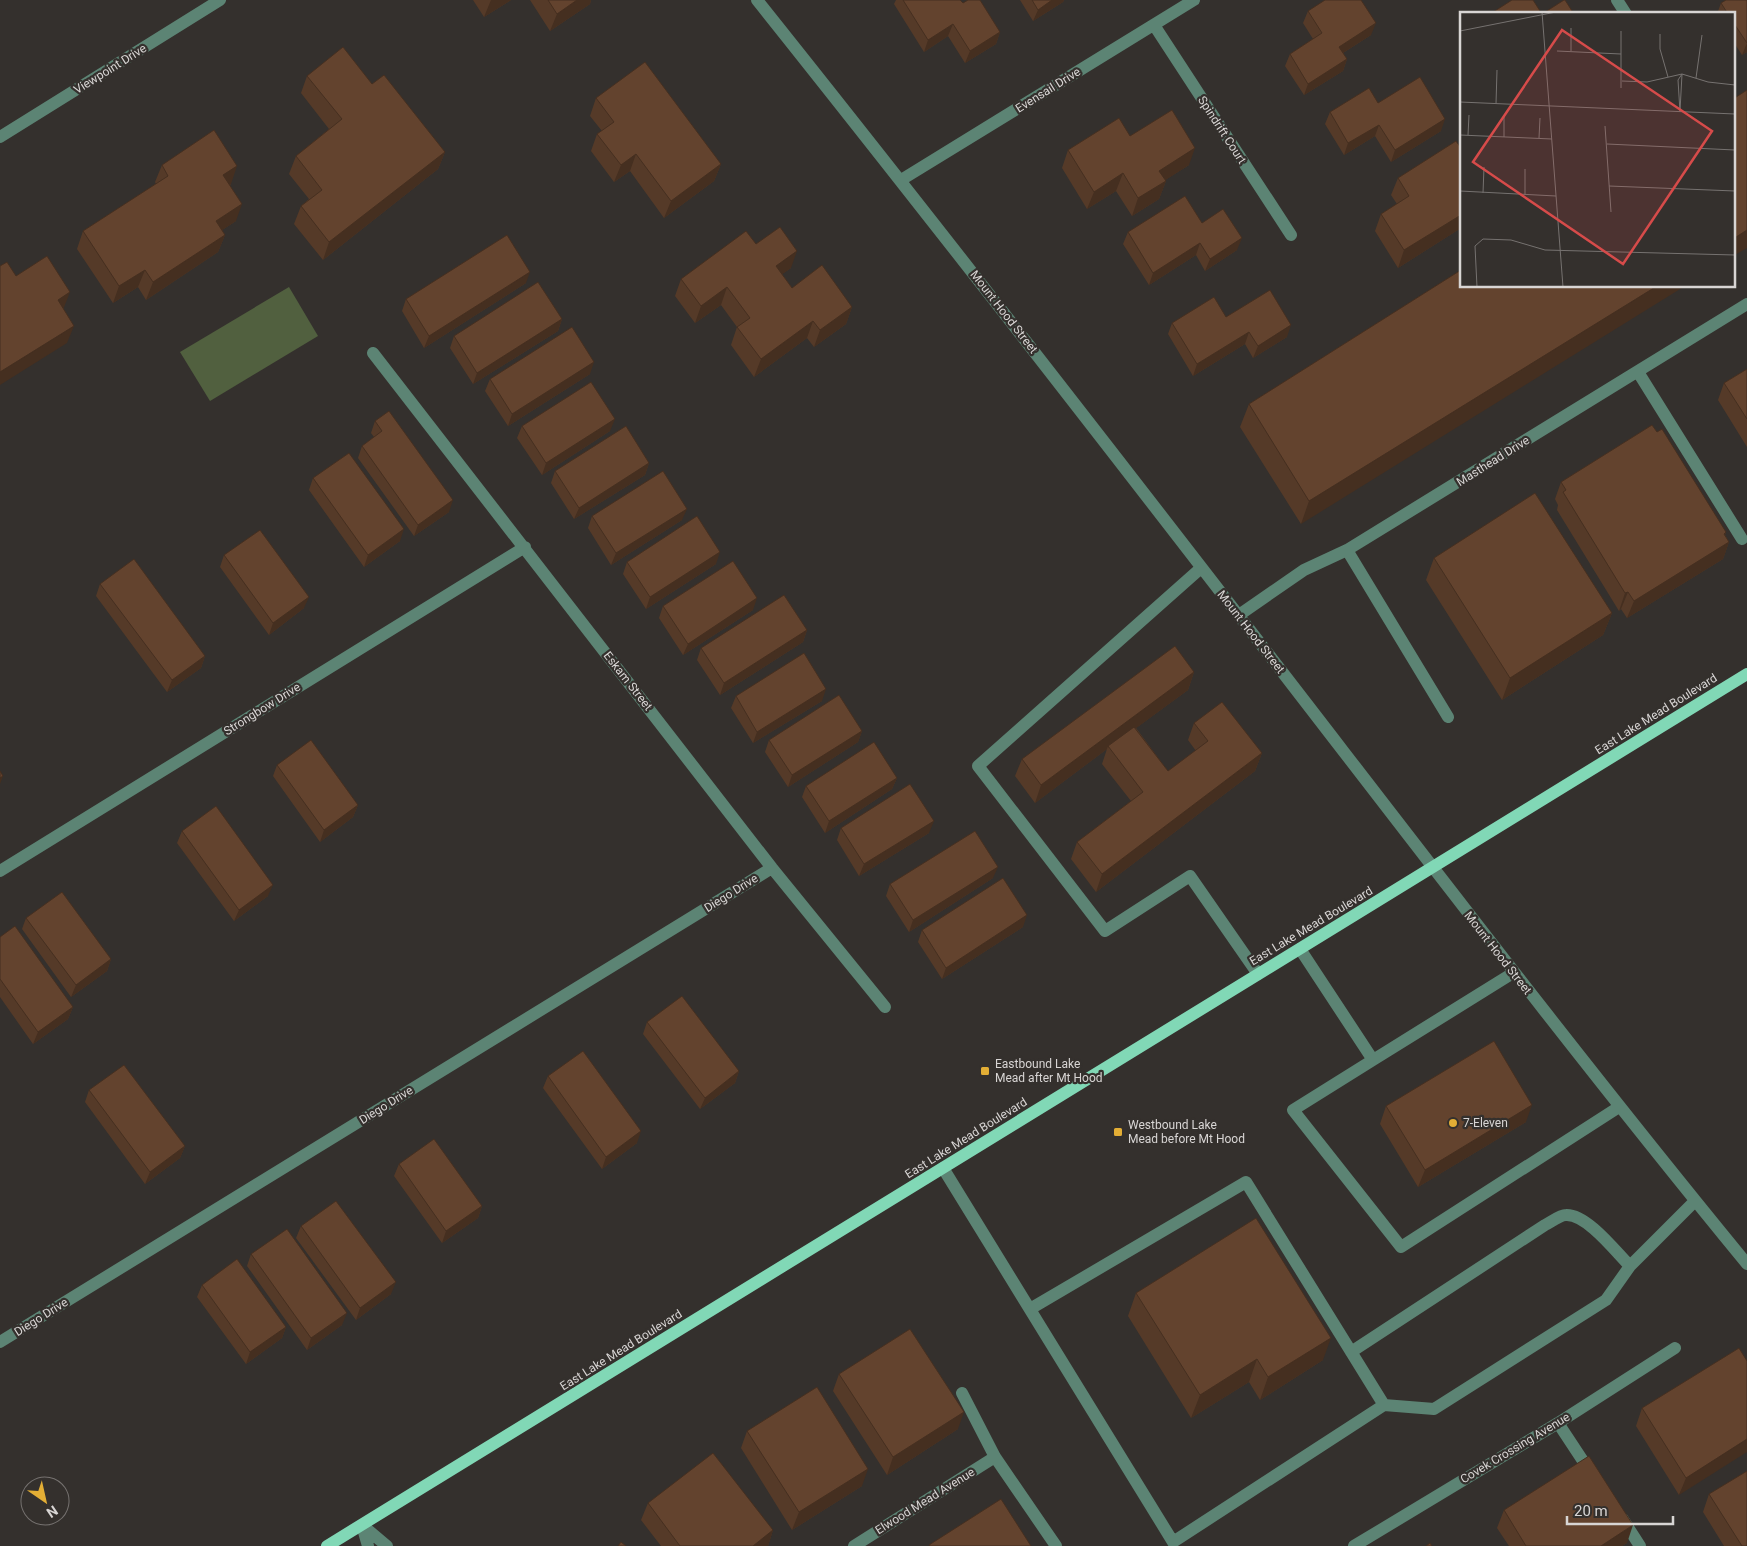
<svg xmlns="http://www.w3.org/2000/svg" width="1747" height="1546" viewBox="0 0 1747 1546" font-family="Roboto,sans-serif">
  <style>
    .green { fill: #51603f }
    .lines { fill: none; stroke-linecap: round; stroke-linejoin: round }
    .minor { stroke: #5c8474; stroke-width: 12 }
    .major { stroke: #81d8b6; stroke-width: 12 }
    .wall { fill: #553a28 }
    .shaded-wall { fill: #452f20 }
    .building { fill: #63432e; stroke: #452f20 }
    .poi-dot { fill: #e3ae35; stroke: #34302d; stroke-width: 2 }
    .labels { text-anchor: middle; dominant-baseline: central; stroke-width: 4.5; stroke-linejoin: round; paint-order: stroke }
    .street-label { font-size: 12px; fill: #d8d5d4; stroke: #34302d }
    .poi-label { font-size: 12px; fill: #d8d5d4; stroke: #34302d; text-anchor: start }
    .inset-road { fill: none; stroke: #767270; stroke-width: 1 }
    .view { fill: #d64b4a; fill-opacity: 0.15; stroke: #d64b4a; stroke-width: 2.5 }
    .inset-edge { fill: none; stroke: #d8d5d4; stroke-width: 2.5 }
  </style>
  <rect width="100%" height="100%" fill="#34302d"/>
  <path class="green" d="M289 287 318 336 210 401 180 352Z"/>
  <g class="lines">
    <path class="minor" d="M757 0C920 204 1080 410 1239 616 1407 833 1573 1052 1747 1264
      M1617 0 1626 14
      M1154 25 1291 235
      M0 137 220 0
      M901 180 1194 0
      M373 353 772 868 885 1007
      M1638 372 1742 539
      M1347 550 1448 717
      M1201 568 978 766 1105 931 1190 876 1258 974
      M1239 615 1304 570 1347 550 1747 304
      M0 871 525 547
      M1300 949 1373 1060 1513 973
      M1373 1060 1293 1110 1401 1247 1619 1107
      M943 1168 1173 1542 1384 1405 1246 1182 1030 1309
      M0 1342 772 868
      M1351 1352 1545 1225C1551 1222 1560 1215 1566 1215 1587 1214 1616 1252 1630 1266
      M962 1393 995 1457 1056 1546
      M1384 1405 1434 1409 1606 1300 1630 1266 1695 1201
      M1558 1423 1591 1473
      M1622 1518 1640 1546
      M362 1525 387 1546
      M362 1525 368 1546
      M854 1546 995 1457
      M1354 1546 1558 1423 1675 1348"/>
    <path class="major" d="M327 1546 1747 674"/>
  </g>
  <path class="wall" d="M473 0H511L484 17Z
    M530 0H591L590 4 550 31Z
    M896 0H960L963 3 1000 32 996 44 965 63 948 36 924 52 894 4Z
    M1020 0H1064L1063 2 1033 21Z
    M1747 0V52L1742 55 1733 41V14H1717L1721 3Z
    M1308 11 1371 35 1343 53 1347 59 1343 71 1304 95 1285 66 1290 54 1313 39 1303 23Z
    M307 76 372 84 445 152 438 169 323 260 294 224 301 206 309 199 289 174 296 156 329 129 301 93Z
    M596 98 721 164 714 181 664 218 630 171 614 182 591 151 597 134 602 131 590 116Z
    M1378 103 1441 131 1391 162 1375 136 1344 155 1325 124 1330 112Z
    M1130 136 1189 165 1165 180 1166 181 1159 199 1132 216 1116 191 1087 209 1062 168 1068 150Z
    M1461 148V228L1398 268 1375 231 1381 214 1397 204 1391 195 1398 178Z
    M162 165 231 184 230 185 236 221 222 230 225 235 218 252 146 300 138 287 113 303 77 249 83 231 156 184 155 182Z
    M1202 223 1237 250 1205 271 1196 255 1149 285 1123 244 1128 232Z
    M756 244 791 268 782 274 792 288 852 307 846 324 814 347 807 338 754 377 731 345 737 327 721 305 695 323 675 296 681 279Z
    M1461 270 1301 524 1240 427 1249 404Z
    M526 283 424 348 402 311 406 299Z
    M1226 317 1287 337 1253 358 1245 344 1193 376 1168 334 1172 323Z
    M562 319 558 331 473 384 450 348 454 336Z
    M1747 369V447L1718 400 1724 383Z
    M590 374 508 426 485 391 490 379Z
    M375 421 449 512 414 536 358 458 362 446 374 437 371 433Z
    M522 426 610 431 542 475 517 438Z
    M649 463 645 475 574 519 551 483 555 471Z
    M313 478 400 541 364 567 309 490Z
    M1561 482 1726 532 1725 535 1729 542 1723 559 1627 618 1621 609 1619 611 1557 510 1558 505 1555 499Z
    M592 516 682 520 611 565 588 528Z
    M224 555 304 608 269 635 220 567Z
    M1434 558 1612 613 1603 635 1502 700 1426 580Z
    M627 562 716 564 646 609 623 574Z
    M100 584 205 656 201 668 167 692 96 596Z
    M663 606 753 610 683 655 659 618Z
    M807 630 803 642 720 695 697 660 701 648Z
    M1194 672 1188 690 1136 728 1168 771 1196 751 1188 740 1194 723 1262 753 1255 771 1096 892 1071 859 1077 842 1131 801 1102 764 1107 749 1035 803 1015 776 1022 759Z
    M736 696 822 701 753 743 731 708Z
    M862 731 858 742 788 787 765 752 769 740Z
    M277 765 358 805 353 817 320 842 273 776Z
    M897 778 892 789 825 833 802 797 806 786Z
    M841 828 929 833 859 876 837 840Z
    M182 831 268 896 234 921 177 843Z
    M993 878 909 932 886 896 890 884Z
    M26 918 111 959 107 971 71 997 22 929Z
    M1023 927 942 979 918 942 922 930Z
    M0 937 73 1007 68 1019 33 1044 0 997Z
    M647 1022 739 1071 735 1083 700 1109 643 1034Z
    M548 1076 637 1143 602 1169 543 1088Z
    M89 1090 185 1146 180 1158 145 1184 85 1102Z
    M1386 1106 1526 1122 1418 1187 1380 1124Z
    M399 1164 482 1206 478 1218 442 1243 394 1176Z
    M301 1226 391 1294 356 1320 296 1238Z
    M251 1254 342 1325 307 1350 247 1266Z
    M202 1285 286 1327 282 1338 246 1364 197 1297Z
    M1136 1293 1323 1360 1260 1400 1249 1382 1191 1418 1128 1316Z
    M1747 1361 1679 1495 1636 1426 1642 1408Z
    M839 1374 958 1429 887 1475 833 1391Z
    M747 1431 862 1486 792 1530 741 1448Z
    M1709 1494 1747 1546H1724L1703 1512Z
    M648 1503 773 1530 768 1546H661L641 1520Z
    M1504 1510 1627 1543 1622 1546H1509L1497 1528Z"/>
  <path class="shaded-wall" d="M491 0H511L484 17Z
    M577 0H591L590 4 550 31 557 14Z
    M1052 0H1064L1063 2 1033 21 1038 10Z
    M1376 23 1371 35 1335 58 1339 47Z
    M953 24 948 36 924 52 928 40Z
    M1000 32 996 44 965 63 970 51Z
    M1747 43V52L1742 55Z
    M1347 59 1343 71 1304 95 1308 84Z
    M1445 119 1441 131 1391 162 1395 150Z
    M1379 125 1375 136 1344 155 1348 143Z
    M1195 148 1189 165 1153 188 1159 171Z
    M445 152 438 169 323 260 329 242Z
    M636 154 630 171 614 182 621 165Z
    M721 164 714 181 664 218 671 201Z
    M237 166 231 184 217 193 223 175Z
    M1123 173 1116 191 1087 209 1094 192Z
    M1166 181 1159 199 1132 216 1138 198Z
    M242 204 236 221 210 238 216 221Z
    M1461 215V228L1398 268 1404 250Z
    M1747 230V248L1733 256V239Z
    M225 235 218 252 146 300 153 282Z
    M1242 238 1237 250 1205 271 1210 259Z
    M1200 243 1196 255 1149 285 1153 273Z
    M797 251 791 268 770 283 776 266Z
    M145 270 138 287 113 303 119 286Z
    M530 272 526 283 424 348 429 336Z
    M1657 286H1685L1301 524 1309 501Z
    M727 287 721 305 695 323 701 306Z
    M70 292 63 310 58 300Z
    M852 307 846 324 814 347 820 330Z
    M562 319 558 331 473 384 477 373Z
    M813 321 807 338 754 377 761 359Z
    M1291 325 1287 337 1253 358 1258 346Z
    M74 326 67 343 0 385V372Z
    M1249 332 1245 344 1193 376 1197 364Z
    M594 362 590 374 508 426 512 414Z
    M615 419 610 431 542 475 546 463Z
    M649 463 645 475 574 519 579 508Z
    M453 500 449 512 414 536 418 525Z
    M687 509 682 520 611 565 616 553Z
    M404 529 400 541 364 567 368 555Z
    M1726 532 1721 547 1729 542 1723 559 1627 618 1634 601Z
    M720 552 716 564 646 609 650 597Z
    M1628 592 1621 609 1619 611 1625 593Z
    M309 597 304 608 269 635 273 623Z
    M757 598 753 610 683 655 688 644Z
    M1612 613 1603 635 1502 700 1510 678Z
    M807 630 803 642 720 695 724 683Z
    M205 656 201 668 167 692 172 680Z
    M1194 672 1188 690 1109 748 1108 746 1107 749 1035 803 1041 785Z
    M826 689 822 701 753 743 757 732Z
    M862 731 858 742 788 787 792 775Z
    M1262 753 1255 771 1096 892 1102 874Z
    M3 776 0 784V778Z
    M897 778 892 789 825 833 829 821Z
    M358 805 353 817 320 842 324 830Z
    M934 821 929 833 859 876 864 864Z
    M998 867 993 878 909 932 913 920Z
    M273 885 268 896 234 921 239 910Z
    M1027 915 1023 927 942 979 946 968Z
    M111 959 107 971 71 997 76 985Z
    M73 1007 68 1019 33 1044 38 1032Z
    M739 1071 735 1083 700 1109 705 1098Z
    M1532 1105 1526 1122 1418 1187 1425 1170Z
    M641 1131 637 1143 602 1169 606 1157Z
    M185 1146 180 1158 145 1184 150 1172Z
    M482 1206 478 1218 442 1243 446 1231Z
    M396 1282 391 1294 356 1320 360 1308Z
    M347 1313 342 1325 307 1350 311 1338Z
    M286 1327 282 1338 246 1364 250 1352Z
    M1331 1338 1323 1360 1260 1400 1268 1377Z
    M1257 1359 1249 1382 1191 1418 1200 1395Z
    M964 1412 958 1429 887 1475 893 1457Z
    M1747 1439V1452L1679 1495 1686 1478Z
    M868 1469 862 1486 792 1530 799 1512Z
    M1633 1525 1627 1543 1622 1546H1601Z
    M773 1530 768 1546H753Z"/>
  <path class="building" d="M548 0H577L557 14Z
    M903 0H960L963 3 968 0H980L1000 32 970 51 953 24 928 40Z
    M1032 0H1052L1038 10Z
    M1325 0H1361L1376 23 1339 47 1347 59 1308 84 1290 54 1322 33 1308 11Z
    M1512 0H1533L1542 14H1490Z
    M1564 0H1565L1574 14H1542Z
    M1726 0H1747V43L1733 22V14H1728L1721 3Z
    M343 47 372 84 384 75 445 152 329 242 301 206 322 190 296 156 342 119 307 76Z
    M645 62 721 164 671 201 636 154 621 165 597 134 614 122 596 98Z
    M1420 77 1445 119 1395 150 1379 125 1348 143 1330 112 1369 88 1378 103Z
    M1747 90V230L1733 239V99Z
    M1172 110 1195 148 1159 171 1166 181 1138 198 1123 173 1094 192 1068 150 1119 118 1130 136Z
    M214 130 237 166 223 175 242 204 216 221 225 235 153 282 145 270 119 286 83 231 168 176 162 165Z
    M1456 141 1461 148V215L1404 250 1381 214 1409 196 1398 178Z
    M1185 196 1202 223 1223 209 1242 238 1210 259 1200 243 1153 273 1128 232Z
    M780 227 797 251 776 266 792 288 822 265 852 307 820 330 813 321 761 359 737 327 750 318 727 287 701 306 681 279 746 231 756 244Z
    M507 235 530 272 429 336 406 299Z
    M47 256 70 292 58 300 74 326 0 372V266L7 262 16 276Z
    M1461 270V286H1657L1309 501 1249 404Z
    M538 282 562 319 477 373 454 336Z
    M1270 290 1291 325 1258 346 1249 332 1197 364 1172 323 1214 297 1226 317Z
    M572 327 594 362 512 414 490 379Z
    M1747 369V419L1724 383Z
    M591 382 615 419 546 463 522 426Z
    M389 411 453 500 418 525 362 446 382 431 375 421Z
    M1652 425 1657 432 1662 429 1726 532 1724 534 1729 542 1634 601 1628 592 1625 593 1563 492 1566 490 1561 482Z
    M626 426 649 463 579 508 555 471Z
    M349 453 404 529 368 555 313 478Z
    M663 471 687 509 616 553 592 516Z
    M1535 493 1612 613 1510 678 1434 558Z
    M697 516 720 552 650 597 627 562Z
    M260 530 309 597 273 623 224 555Z
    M134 559 205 656 172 680 100 584Z
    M733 561 757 598 688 644 663 606Z
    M784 595 807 630 724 683 701 648Z
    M1175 646 1194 672 1041 785 1022 759Z
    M804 653 826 689 757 732 736 696Z
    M839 695 862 731 792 775 769 740Z
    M1222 702 1262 753 1102 874 1077 842 1143 792 1108 746 1134 727 1168 771 1208 741 1194 723Z
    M311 740 358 805 324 830 277 765Z
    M874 742 897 778 829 821 806 786Z
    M0 771 3 776 0 778Z
    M910 784 934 821 864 864 841 828Z
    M216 806 273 885 239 910 182 831Z
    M975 831 998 867 913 920 890 884Z
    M1003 878 1027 915 946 968 922 930Z
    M62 892 111 959 76 985 26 918Z
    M15 926 73 1007 38 1032 0 979V937Z
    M682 996 739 1071 705 1098 647 1022Z
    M1494 1041 1532 1105 1425 1170 1386 1106Z
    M583 1051 641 1131 606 1157 548 1076Z
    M124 1065 185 1146 150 1172 89 1090Z
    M434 1139 482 1206 446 1231 399 1164Z
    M336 1201 396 1282 360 1308 301 1226Z
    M1256 1218 1331 1338 1268 1377 1257 1359 1200 1395 1136 1293Z
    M287 1229 347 1313 311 1338 251 1254Z
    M237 1259 286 1327 250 1352 202 1285Z
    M910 1329 964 1412 893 1457 839 1374Z
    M1739 1348 1747 1361V1439L1686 1478 1642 1408Z
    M817 1387 868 1469 799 1512 747 1431Z
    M713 1453 773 1530 753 1546H680L648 1503Z
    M1589 1456 1633 1525 1601 1546H1526L1504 1510Z
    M1747 1471V1546H1742L1709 1494Z
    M1001 1499 1031 1546H930L929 1545Z
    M621 1542 626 1546H618Z
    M1430 1543 1432 1546H1426Z"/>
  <g class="poi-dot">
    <rect x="980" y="1066" width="10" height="10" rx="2.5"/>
    <circle cx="1453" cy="1123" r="5"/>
    <rect x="1113" y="1127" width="10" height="10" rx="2.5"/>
  </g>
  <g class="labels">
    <g class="street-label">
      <text transform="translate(110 69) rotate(-32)">Viewpoint Drive</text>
      <text transform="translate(1048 90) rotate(-32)">Evensail Drive</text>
      <text transform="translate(1222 130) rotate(57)">Spindrift Court</text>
      <text transform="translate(1004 312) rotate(52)">Mount Hood Street</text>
      <text transform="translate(1493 461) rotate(-32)">Masthead Drive</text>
      <text transform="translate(1251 632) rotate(52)">Mount Hood Street</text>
      <text transform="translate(628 681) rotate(52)">Eskam Street</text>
      <text transform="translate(262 709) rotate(-32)">Strongbow Drive</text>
      <text transform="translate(1656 714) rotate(-32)">East Lake Mead Boulevard</text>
      <text transform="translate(731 893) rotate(-32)">Diego Drive</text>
      <text transform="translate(1311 926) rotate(-31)">East Lake Mead Boulevard</text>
      <text transform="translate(1498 953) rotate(52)">Mount Hood Street</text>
      <text transform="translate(386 1105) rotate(-32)">Diego Drive</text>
      <text transform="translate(966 1138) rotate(-32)">East Lake Mead Boulevard</text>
      <text transform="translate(41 1317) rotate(-32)">Diego Drive</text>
      <text transform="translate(621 1350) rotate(-32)">East Lake Mead Boulevard</text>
      <text transform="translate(1515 1448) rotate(-31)">Covek Crossing Avenue</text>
      <text transform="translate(925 1501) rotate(-32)">Elwood Mead Avenue</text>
    </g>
    <g class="poi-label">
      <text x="995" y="1064">Eastbound Lake<tspan x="995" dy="14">Mead after Mt Hood</tspan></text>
      <text x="1463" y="1123">7-Eleven</text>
      <text x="1128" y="1125">Westbound Lake<tspan x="1128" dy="14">Mead before Mt Hood</tspan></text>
    </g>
  </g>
  <g transform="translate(1460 12)">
    <rect width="275" height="275" fill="#34302d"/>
    <path class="inset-road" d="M82 0 103 275M0 19 96 0M200 22V37L208 65M97 39 161 42M111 39V16M236 66 242 23M162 69 187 70 222 62 248 70 275 73M161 76V19M0 90 275 102M36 92 37 58M220 99 222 62M220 100 218 68 222 62M145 114 151 200M0 123 92 127M8 123 9 103M44 125V104M79 126 80 106M147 132 275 138M149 174 275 179M0 179 96 184M23 181 24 155M65 183V157M17 275 15 234 23 227 51 228 85 238 275 243"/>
    <path class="view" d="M102 18 252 119 163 252 13 150Z"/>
    <rect width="275" height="275" class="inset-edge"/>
  </g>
  <g transform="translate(45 1501) rotate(146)"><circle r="24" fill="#34302d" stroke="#767270"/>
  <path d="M0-4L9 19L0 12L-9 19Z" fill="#e3ae35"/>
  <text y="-8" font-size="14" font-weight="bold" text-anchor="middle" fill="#d8d5d4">N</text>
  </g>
  <path d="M1567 1516v8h106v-8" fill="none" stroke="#d8d5d4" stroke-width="2.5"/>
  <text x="1574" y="1516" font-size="15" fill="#d8d5d4" stroke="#34302d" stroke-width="4" paint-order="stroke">20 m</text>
</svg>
